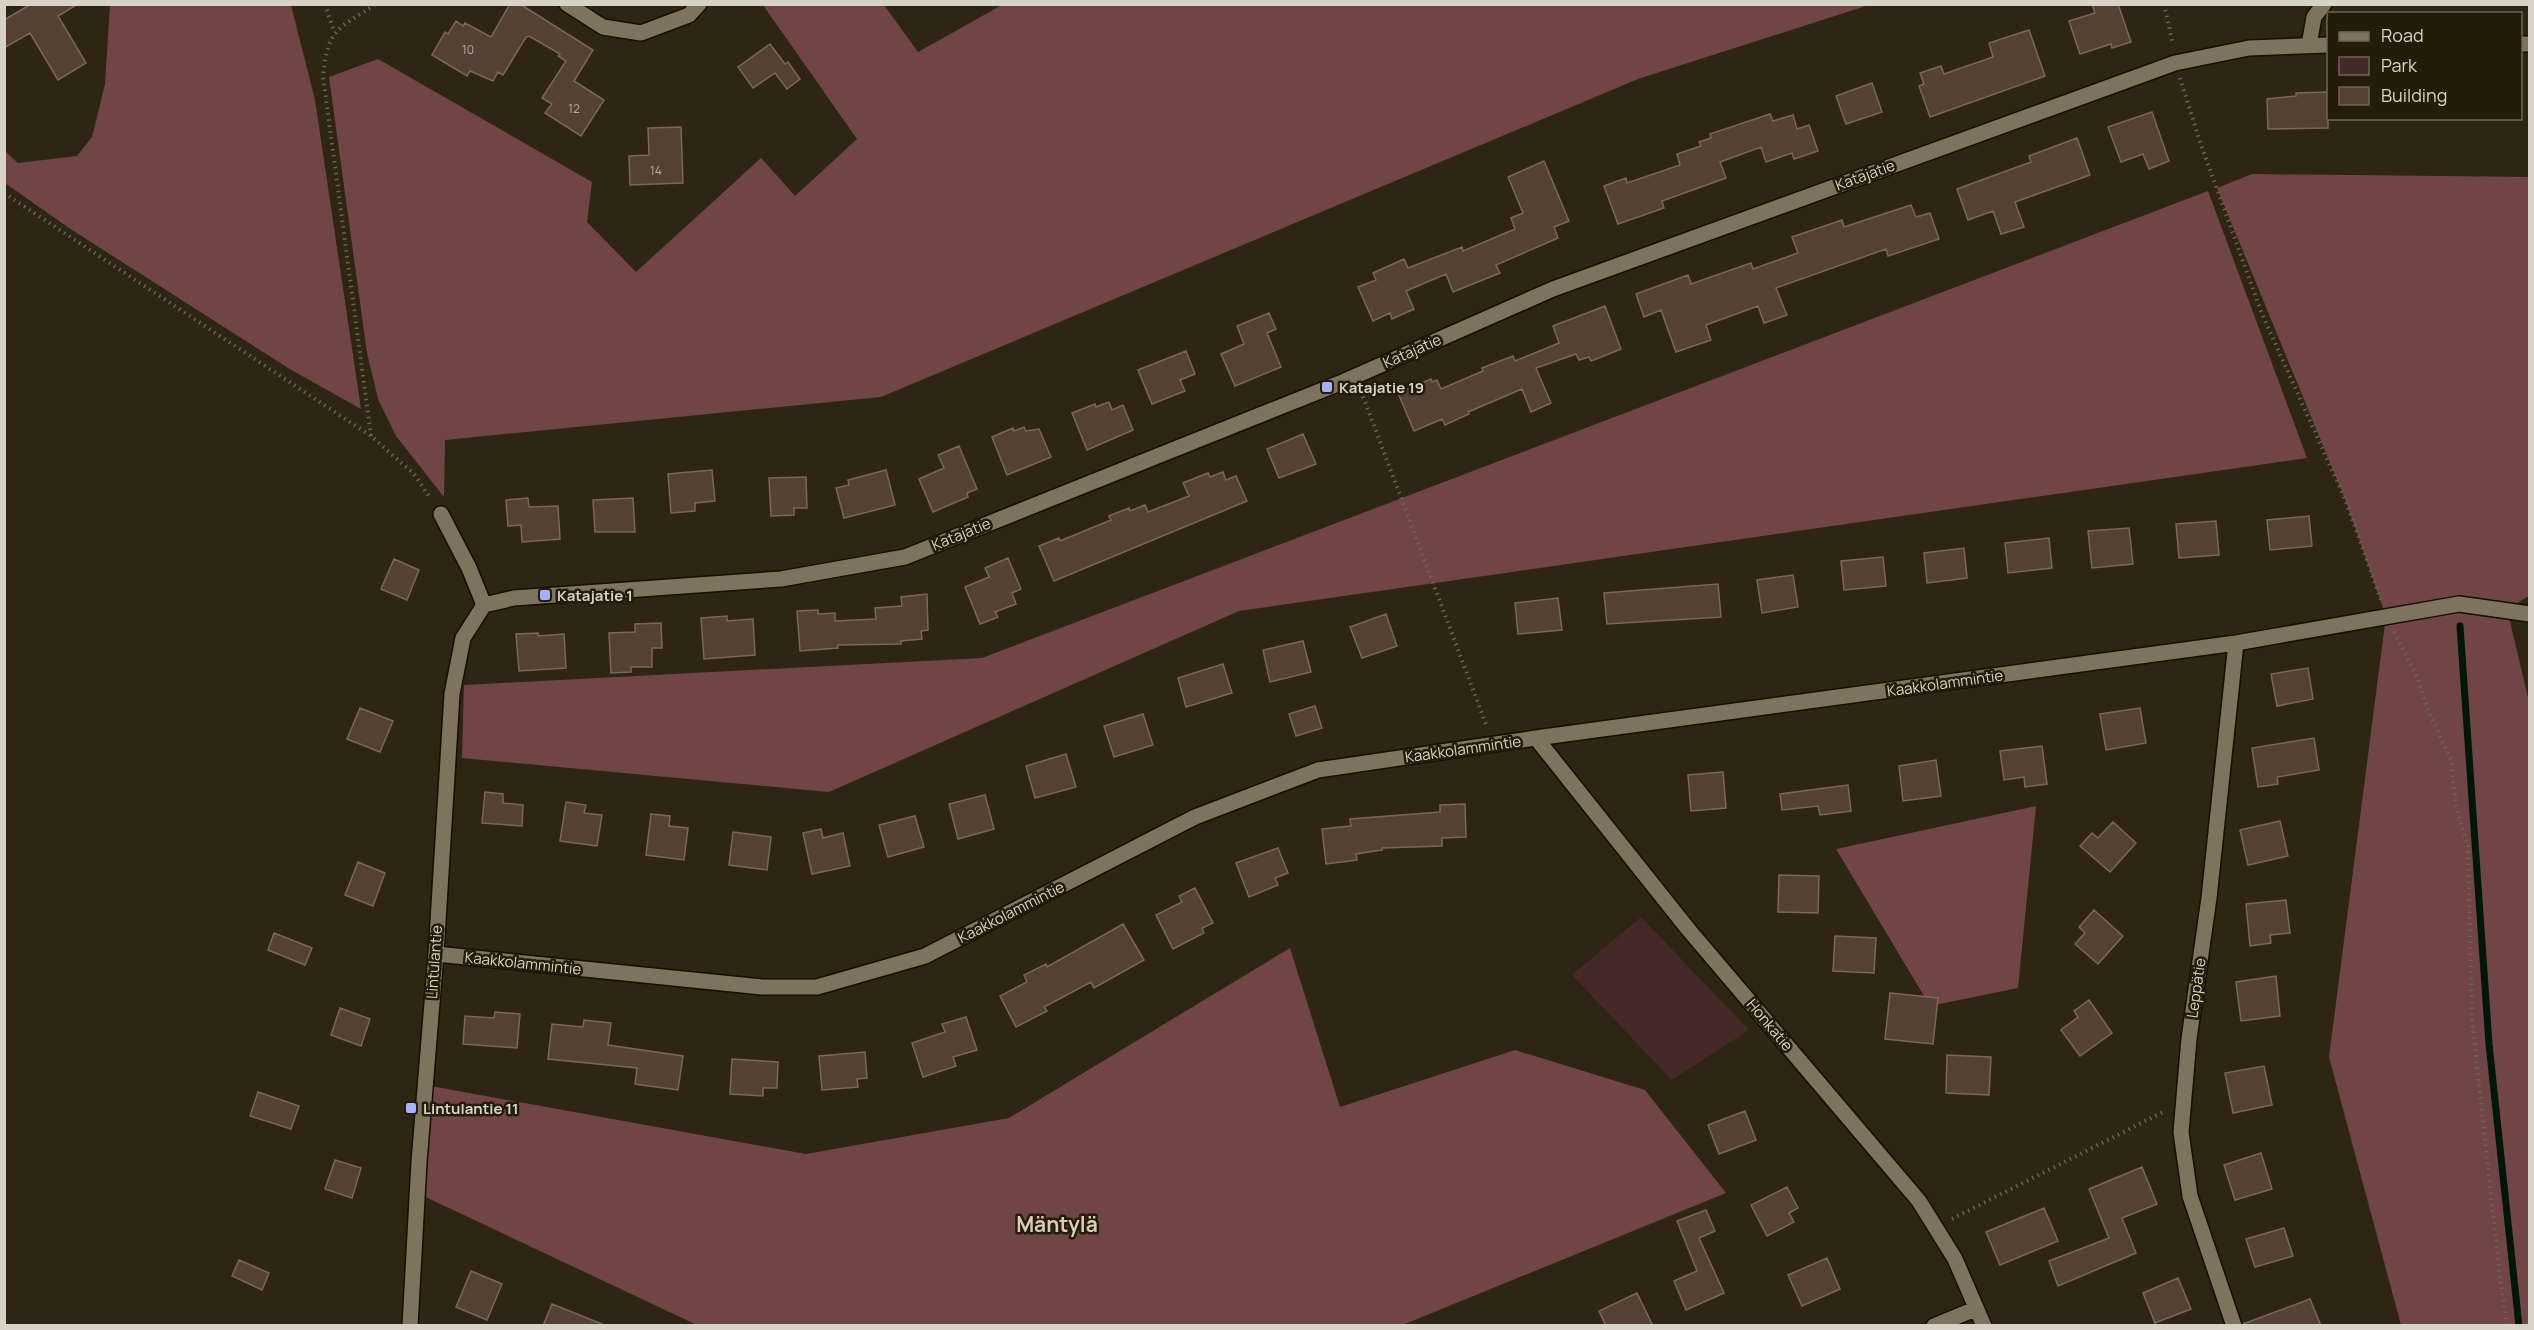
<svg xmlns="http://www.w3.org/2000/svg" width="2534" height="1330" viewBox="0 0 2534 1330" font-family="Manrope,sans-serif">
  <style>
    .green { fill: #452828 }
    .forest { fill: #714545 }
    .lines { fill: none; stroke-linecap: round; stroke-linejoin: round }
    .stream { stroke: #001707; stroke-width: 7 }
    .building { fill: #554134; stroke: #7c6659; stroke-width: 1.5 }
    .street-casing { stroke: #160e00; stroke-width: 18 }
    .path { stroke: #6b6453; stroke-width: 4; stroke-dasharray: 1.5 4.5; stroke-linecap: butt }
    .street { stroke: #7e745e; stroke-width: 15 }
    .poi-dot { fill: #a5b1fc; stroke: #241c08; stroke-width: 2 }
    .labels { text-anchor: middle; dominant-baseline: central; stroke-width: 5; stroke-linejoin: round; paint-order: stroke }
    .number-label { font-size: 12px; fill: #b7aea2 }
    .street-label { font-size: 15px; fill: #d8d3c7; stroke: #241c08 }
    .poi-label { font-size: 15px; font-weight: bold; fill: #d8d3c7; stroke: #241c08; text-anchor: start }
    .district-label { font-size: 21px; font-weight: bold; fill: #d8cdb5; stroke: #241c08 }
  </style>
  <rect width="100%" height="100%" fill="#2e2612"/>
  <path class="green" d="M1641 917 1749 1030 1672 1080 1572 975Z"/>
  <path class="forest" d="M110 5H291L315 100 361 409 288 368 69 228 5 183V151L18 163 77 156 92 137 105 84Z
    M1002 5V4L1869 5 1638 79 881 397 445 440 444 497 396 436 378 399 367 353 329 77 378 59 592 182 587 222 636 272 761 158 795 196 857 139 763 5H884L918 52Z
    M2252 174 2529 177V596L2507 609 2530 706 2529 1325H2401L2329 1057 2386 616 2345 499 2217 188Z
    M2208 191 2307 458 1239 611 829 792 462 758 464 685 982 658Z
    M2036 806 2018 988 1930 1006 1836 849Z
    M1290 948 1340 1107 1515 1050 1645 1090 1726 1193 1400 1326 697 1325 417 1193 425 1085 806 1154 1009 1118Z"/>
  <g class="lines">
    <path class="stream" d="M2460 626 2489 1044 2519 1326"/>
  </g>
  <path class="building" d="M31 4H78L58 16 86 63 58 80 30 33 4 48V20Z
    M510 4H520L593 50 574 81 604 100 581 136 545 113 552 104 542 98 566 61 558 56 560 54 529 36 526 37 503 75 498 72 493 81 470 71 467 76 432 55 445 32 448 34 456 21 463 26 465 23 491 37Z
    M2092 4H2118L2131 42 2112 48 2111 44 2080 54 2069 21 2095 13Z
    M2029 30 2045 76 1930 117 1919 86 1924 84 1920 73 1941 66 1944 74 1993 57 1989 43Z
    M770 44 785 64 788 62 800 79 787 89 775 73 753 88 738 67Z
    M1872 83 1882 112 1846 124 1836 96Z
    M2328 92V128L2268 129 2267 99 2296 96V93Z
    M2152 112 2169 161 2149 169 2143 154 2121 162 2108 127Z
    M1770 114 1773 121 1793 115 1797 129 1809 125 1818 151 1794 159 1792 153 1766 162 1761 147 1720 162 1726 178 1662 201 1664 208 1618 224 1604 186 1626 178 1627 183 1680 165 1677 154 1701 146 1699 142 1711 138 1710 134Z
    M681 127 683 183 630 185 629 156 649 155 648 128Z
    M2077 138 2090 175 2015 202 2024 227 2001 234 1993 211 1968 220 1957 189 2031 162 2029 156Z
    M1544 161 1569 221 1554 227 1558 238 1496 265 1500 273 1453 292 1446 274 1406 291 1414 309 1392 319 1390 313 1373 321 1358 287 1376 280 1373 273 1404 259 1408 268 1462 247 1463 251 1515 229 1511 218 1523 213 1508 177Z
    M1911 205 1916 217 1930 213 1939 239 1888 256 1886 249 1776 288 1787 315 1764 323 1758 306 1706 325 1711 340 1676 352 1661 310 1644 317 1636 294 1688 275 1691 284 1751 263 1753 269 1798 253 1792 237 1842 220 1844 227Z
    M1605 306 1621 349 1591 361 1589 357 1579 360 1576 354 1536 368 1551 403 1531 412 1522 389 1468 412 1469 414 1445 425 1442 419 1414 431 1398 393 1431 379 1432 382 1437 380 1441 389 1483 371 1482 368 1513 356 1515 361 1559 343 1553 326Z
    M1269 313 1276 329 1267 333 1281 367 1235 386 1221 354 1244 344 1237 326Z
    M1186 351 1195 374 1180 380 1185 391 1152 404 1138 370Z
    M1109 402 1112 410 1123 405 1133 430 1087 450 1072 413 1095 404 1096 407Z
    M1024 427 1026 431 1039 429 1051 457 1007 475 992 437 1013 428 1014 431Z
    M1303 434 1316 464 1279 478 1267 449Z
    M959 446 977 489 967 493 968 497 933 512 919 479 944 468 938 455Z
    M712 470 715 501 695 503V511L671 513 668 474Z
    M886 470 895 505 844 518 836 488 849 485 848 480Z
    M1223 472 1226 480 1236 476 1247 501 1054 581 1039 546 1059 538 1060 541 1111 520 1109 516 1129 508 1130 511 1145 505 1148 512 1189 496 1183 483 1208 473 1210 477Z
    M806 477 807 508H794V515L771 516 769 478Z
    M528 498 529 507 558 506 560 539 522 542 521 525 508 526 506 500Z
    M633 498 635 532H595L593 500Z
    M2309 516 2312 546 2270 550 2267 520Z
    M2216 521 2219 555 2179 558 2176 524Z
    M2129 528 2133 564 2092 568 2088 531Z
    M2049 538 2052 568 2008 573 2005 543Z
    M1964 548 1967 578 1927 583 1924 553Z
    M1883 557 1886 586 1844 590 1841 561Z
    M1008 558 1021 589 1012 593 1016 604 995 612 998 617 980 624 965 587 989 577 985 568Z
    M394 559 419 570 407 600 381 589Z
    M1793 575 1798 607 1762 613 1757 580Z
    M1718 584 1721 617 1607 624 1604 593Z
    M927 594 928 630 921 631 922 639 901 641V644L838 645V648L800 651 797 611 818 610V614L835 613V621L876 619 875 608 902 606 901 597Z
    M1558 598 1562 630 1518 634 1515 603Z
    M1386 614 1397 646 1362 658 1350 627Z
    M727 616V621L753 619 755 655 704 659 701 618Z
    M661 623 662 648H652V667H631V672L611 673 609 633 635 632V624Z
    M538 633V636L564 634 566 668 519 671 516 634Z
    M1303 641 1311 672 1270 682 1263 650Z
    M1223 664 1232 693 1186 707 1178 678Z
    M2308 668 2313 699 2277 706 2271 674Z
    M1315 706 1322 728 1296 736 1289 714Z
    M360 708 393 721 380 752 347 739Z
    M2140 708 2146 743 2106 750 2100 714Z
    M1143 714 1153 745 1114 757 1104 726Z
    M2314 738 2319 770 2277 777 2278 784 2258 787 2252 748Z
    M2042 746 2047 784 2025 787 2024 777 2004 780 2000 751Z
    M1066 754 1076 787 1035 798 1026 766Z
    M1936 760 1941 796 1903 801 1899 766Z
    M1723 772 1726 808 1691 811 1688 775Z
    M1848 785 1851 811 1820 815 1818 806 1782 810 1780 794Z
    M485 792 503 794V803L523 805 522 826 482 823Z
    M985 795 994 829 958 839 949 804Z
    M566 802 586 805 584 813 602 815 597 846 560 841Z
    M1465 804 1466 837 1442 838V846L1382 848V850L1356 854 1357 860 1326 864 1322 829 1351 826 1350 819 1440 812V805Z
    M651 814 670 816 669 826 688 828 684 860 646 855Z
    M915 816 924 847 888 857 879 825Z
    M2280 821 2288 856 2248 865 2240 830Z
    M2113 822 2136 843 2110 872 2080 846 2092 833 2098 838Z
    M821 829 823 838 843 833 850 866 812 874 803 833Z
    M733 832 771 837 767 870 729 865Z
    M1278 848 1288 873 1275 878 1278 885 1249 897 1236 863Z
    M358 862 385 873 373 906 345 895Z
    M1779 875 1819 876 1818 913 1778 912Z
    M1195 888 1213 923 1202 928 1204 933 1173 949 1156 915 1182 902 1179 896Z
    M2286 900 2290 933 2270 935 2271 943 2250 946 2246 904Z
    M2094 910 2123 936 2098 964 2075 944 2085 933 2079 927Z
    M1123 924 1144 960 1094 988 1091 982 1044 1007 1047 1011 1016 1027 1000 996 1027 982 1024 975 1046 964 1047 967Z
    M274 933 312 948 305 965 268 950Z
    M1835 936 1876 938 1874 973 1833 971Z
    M2276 976 2280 1016 2241 1021 2236 982Z
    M1890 993 1938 998 1933 1044 1885 1039Z
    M2089 1000 2112 1033 2080 1056 2061 1030 2078 1017 2074 1011Z
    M340 1008 370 1019 361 1046 331 1035Z
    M495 1012 520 1014 517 1048 463 1044 465 1016 494 1018Z
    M966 1017 977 1050 953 1057 956 1066 923 1077 912 1043 945 1032 942 1024Z
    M584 1020 611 1023 608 1045 683 1056 678 1090 635 1084 637 1068 548 1059 552 1024 583 1027Z
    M865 1052 867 1078 857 1079 858 1087 822 1090 819 1056Z
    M1947 1055 1991 1057 1989 1095 1946 1093Z
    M732 1059 778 1062 777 1088H763V1096L730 1094Z
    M2264 1066 2272 1105 2233 1113 2225 1073Z
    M258 1092 299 1106 291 1129 250 1116Z
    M1745 1111 1756 1140 1719 1154 1708 1125Z
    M2261 1153 2272 1189 2235 1200 2224 1165Z
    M335 1160 361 1168 352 1198 325 1189Z
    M2142 1167 2157 1204 2122 1218 2136 1253 2058 1286 2049 1261 2109 1238 2089 1189Z
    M1787 1187 1798 1208 1789 1213 1794 1222 1767 1236 1751 1205Z
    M2044 1208 2058 1241 2000 1265 1986 1232Z
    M1706 1210 1715 1231 1699 1238 1724 1293 1686 1310 1674 1281 1697 1271 1677 1221Z
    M2284 1228 2293 1256 2255 1267 2246 1239Z
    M1827 1258 1840 1289 1802 1306 1788 1275Z
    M239 1260 269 1273 262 1290 232 1276Z
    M471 1271 502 1284 487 1320 456 1307Z
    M2178 1278 2191 1309 2155 1323 2143 1293Z
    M1637 1293 1653 1326H1606L1599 1311Z
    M2310 1299 2321 1326H2244L2243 1324Z
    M552 1304 602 1324V1326H543Z"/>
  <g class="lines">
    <g class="street-casing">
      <path id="street" d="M567 4 603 27 641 33 689 15 699 4
        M2520 44H2530
        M2309 45 2314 17 2324 4
        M441 514 469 568 484 605
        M484 605 514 598 781 579 905 557 1340 383 1553 289 2175 63 2249 48 2328 45
        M1536 738 1688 929 1919 1201 1955 1259 1984 1326
        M436 954 762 987H817L925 956 1195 817 1318 770 1536 738 2236 643 2459 604 2530 614
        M410 1326 419 1162 436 954 452 694 463 638 484 605
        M1934 1326 1975 1309
        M2234 1326 2190 1196 2181 1132 2189 1039 2209 898 2236 643"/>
    </g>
    <path class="path" d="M325 4 334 32
      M2164 4 2173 45
      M2180 78 2200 142 2262 314 2345 499 2381 600
      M4 193 371 436 414 474 431 499
      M1361 391 1487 727
      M371 436 323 76C328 28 338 29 376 4
      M2394 632 2417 676 2428 710 2451 760 2456 807 2468 846 2472 1020 2500 1277 2507 1326
      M1952 1219 2165 1111"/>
    <use href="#street" class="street"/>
  </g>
  <g class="poi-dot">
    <rect x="1321" y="381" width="12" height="12" rx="3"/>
    <rect x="539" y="589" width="12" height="12" rx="3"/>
    <rect x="405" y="1102" width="12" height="12" rx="3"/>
  </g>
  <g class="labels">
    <g class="number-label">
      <text x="468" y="49">10</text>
      <text x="574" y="108">12</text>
      <text x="656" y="170">14</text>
    </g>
    <g class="street-label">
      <text transform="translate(1865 175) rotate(-20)">Katajatie</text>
      <text transform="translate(1412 351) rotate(-24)">Katajatie</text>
      <text transform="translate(961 534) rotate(-22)">Katajatie</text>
      <text transform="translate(1945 683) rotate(-8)">Kaakkolammintie</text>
      <text transform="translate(1463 749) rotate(-8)">Kaakkolammintie</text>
      <text transform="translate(1011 912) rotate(-27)">Kaakkolammintie</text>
      <text transform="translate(434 962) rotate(-86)">Lintulantie</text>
      <text transform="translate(523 963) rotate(6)">Kaakkolammintie</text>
      <text transform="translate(2196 988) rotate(-82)">Leppätie</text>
      <text transform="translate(1770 1025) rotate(50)">Honkatie</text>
    </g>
    <g class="poi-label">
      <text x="1339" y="387">Katajatie 19</text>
      <text x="557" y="595">Katajatie 1</text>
      <text x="423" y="1108">Lintulantie 11</text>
    </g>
    <g class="district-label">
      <text x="1057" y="1224">Mäntylä</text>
    </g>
  </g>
  <rect width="2534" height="1330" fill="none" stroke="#d8d3c7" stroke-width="12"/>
  <rect x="2327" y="12" width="195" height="108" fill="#241c08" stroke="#6c6554" stroke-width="1.5"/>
  <rect x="2339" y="32" width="30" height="9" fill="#7e745e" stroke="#6c6554" stroke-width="1.5"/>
  <text x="2381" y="42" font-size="18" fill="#d8d3c7">Road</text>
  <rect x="2339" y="57" width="30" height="18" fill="#452828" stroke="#6c6554" stroke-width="1.5"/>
  <text x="2381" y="72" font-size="18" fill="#d8d3c7">Park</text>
  <rect x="2339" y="87" width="30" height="18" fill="#554134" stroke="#6c6554" stroke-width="1.5"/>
  <text x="2381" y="102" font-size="18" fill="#d8d3c7">Building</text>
</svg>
